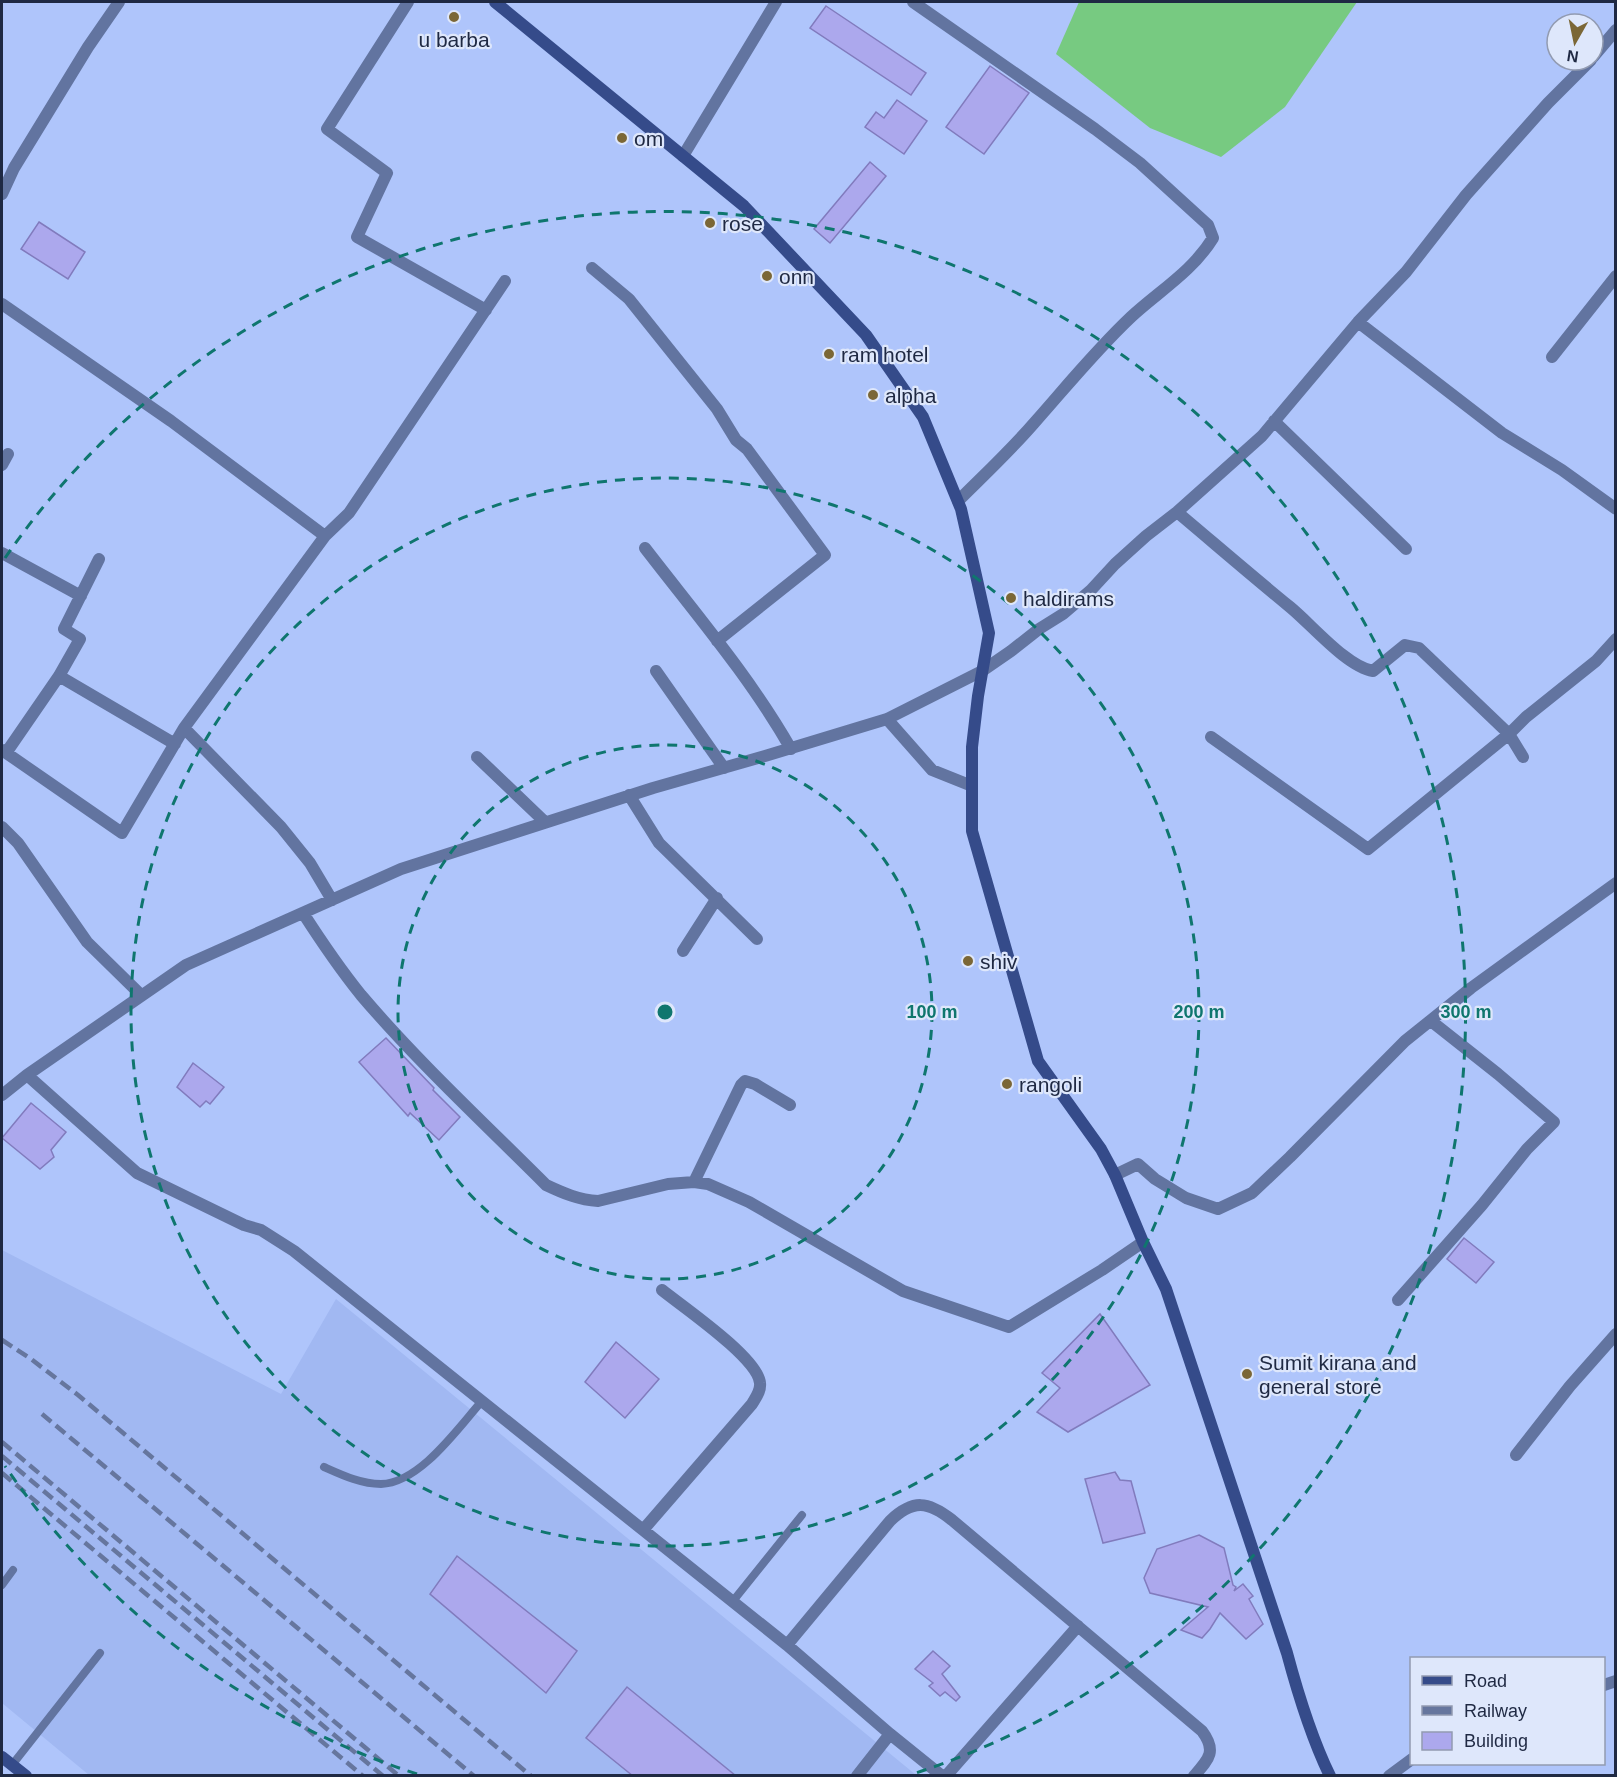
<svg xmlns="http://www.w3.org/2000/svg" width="1617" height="1777" viewBox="0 0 1617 1777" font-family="Arial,sans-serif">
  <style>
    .built { fill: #a1b8f2 }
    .garden { fill: #77ca81 }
    .building { fill: #aca8ed; stroke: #817bbd; stroke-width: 1.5 }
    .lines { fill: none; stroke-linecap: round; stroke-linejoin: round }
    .service { stroke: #6274a0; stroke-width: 8 }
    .minor { stroke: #6274a0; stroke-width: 12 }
    .secondary { stroke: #354b8a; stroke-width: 12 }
    .rail { stroke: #66769e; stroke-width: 4.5; stroke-dasharray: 12 6; stroke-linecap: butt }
    .ring { fill: none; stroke: #0f766e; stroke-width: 3; stroke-dasharray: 10 8 }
    .poi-dot { fill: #7b6736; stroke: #dee7fb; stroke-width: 2 }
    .labels { text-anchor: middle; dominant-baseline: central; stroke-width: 4.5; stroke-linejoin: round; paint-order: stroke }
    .poi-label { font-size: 21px; fill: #1f2943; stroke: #dee7fb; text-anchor: start }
    .centre { fill: #0f766e; stroke: #dee7fb; stroke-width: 3 }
    .ring-label { font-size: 18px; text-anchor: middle; font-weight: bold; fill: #0f766e; stroke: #dee7fb; stroke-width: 4.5; stroke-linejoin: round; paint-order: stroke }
  </style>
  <rect width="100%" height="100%" fill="#afc5fb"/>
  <path class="built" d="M2 1250 281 1394 336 1299 916 1775H89L2 1703Z"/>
  <path class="garden" d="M1079 2H1357L1285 107 1221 157 1150 128 1056 54Z"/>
  <path class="building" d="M826 6 926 73 911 95 810 28Z
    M990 66 1029 93 984 154 946 127Z
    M897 100 927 121 904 154 865 127 876 112 884 118Z
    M870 162 886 176 830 243 814 229Z
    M39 222 85 252 68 279 21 249Z
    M386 1038 434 1088 433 1090 460 1117 439 1140 410 1113 408 1116 359 1062Z
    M193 1063 224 1087 210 1104 206 1101 200 1107 177 1087Z
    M31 1103 66 1132 51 1150 54 1157 40 1169 2 1138Z
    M1464 1238 1494 1262 1476 1283 1447 1259Z
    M1100 1314 1150 1385 1068 1432 1037 1412 1060 1388 1042 1373Z
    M616 1342 659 1379 625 1418 585 1382Z
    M1115 1472 1120 1480 1131 1481 1145 1533 1103 1543 1085 1479Z
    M1199 1535 1224 1548 1233 1585 1236 1587 1234 1591 1243 1584 1253 1596 1249 1599 1263 1624 1246 1639 1220 1613 1210 1629 1202 1638 1181 1630 1208 1607 1150 1593 1144 1578 1157 1549Z
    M457 1556 577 1651 546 1693 430 1594Z
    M933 1651 950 1666 942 1674 960 1697 956 1701 945 1692 940 1696 929 1686 933 1683 915 1669Z
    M627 1687 736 1776H633L586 1738Z"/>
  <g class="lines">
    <path class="service" d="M324 1467C342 1475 361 1484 381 1484 420 1483 458 1428 482 1401
      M2 1585 13 1570
      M733 1601 802 1515
      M12 1765 100 1653"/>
    <path class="minor" d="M408 2 327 129 387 173 357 237 486 310
      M913 2 1095 129 1140 163 1208 225 1213 238C1192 272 1159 291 1131 317 1096 350 1066 387 1035 422 1011 450 984 475 958 501
      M1593 57 1616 30
      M683 156 776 2
      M2 194 14 168 88 47 119 2
      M592 268 629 299 717 409 736 440 747 449 825 555 717 641
      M2 304 171 421 325 536
      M1358 322 1406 272 1466 195 1548 103 1591 60
      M1552 357 1616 276
      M1274 421 1406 549
      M2 465 8 454
      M1177 512C1215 544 1252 576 1290 607 1312 625 1347 667 1373 671L1405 645 1419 648 1509 734 1523 757
      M645 548C695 613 750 677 791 749
      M2 553 81 596
      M656 671 724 768
      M59 676 175 744
      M887 719 932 770 972 786
      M184 728 281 827 310 863 332 900
      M1211 737 1368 849 1509 734 1526 717 1596 661 1616 639
      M2 750 122 833 184 728 325 536 349 513 505 281
      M6 753 59 676 80 639 64 629 99 559
      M477 757 545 822
      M629 795 659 843 757 939
      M2 827 18 843 87 942 141 995
      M303 913C321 941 340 969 361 995 418 1062 483 1122 546 1185 563 1193 579 1200 598 1201L668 1184 694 1182 708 1184 749 1202 903 1291 1009 1327 1102 1270 1143 1242
      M683 951 717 898
      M27 1075 137 1173 244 1225 261 1230 294 1251 787 1645 890 1734 942 1776
      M2 1095 27 1075 186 965 401 869 653 788 765 756 887 719 982 671 1011 651 1039 629 1063 614 1091 590 1115 564 1146 536 1177 512 1262 436 1358 322 1502 433 1562 470 1616 509
      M1115 1175 1138 1164 1155 1179 1186 1198 1218 1209 1252 1193 1290 1157 1405 1041 1471 988 1616 883
      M694 1182 741 1085 745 1081 755 1084 790 1105
      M1398 1300 1482 1205 1527 1149 1554 1122 1498 1074 1431 1021
      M1516 1455 1570 1386 1616 1334
      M643 1530 752 1404C756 1397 761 1391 760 1383 758 1358 683 1307 662 1290
      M787 1645 890 1521C913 1499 928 1501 952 1520L1202 1731C1217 1751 1209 1759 1194 1776
      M1604 1685 1616 1681
      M857 1776 890 1734
      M946 1776 1078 1626
      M1389 1776 1412 1759"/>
    <path class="secondary" d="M495 2 744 206 866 335 923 417 961 509 989 633 978 696 972 747V831L1038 1061 1101 1149 1115 1175 1143 1242 1166 1289 1287 1653C1298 1694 1311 1737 1330 1776
      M2 1757 26 1776"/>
    <path class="rail" d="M2 1340 31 1359 78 1395 531 1776
      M42 1414 474 1776
      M2 1442 399 1776
      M2 1456 383 1776
      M2 1473 363 1776"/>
  </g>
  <g class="ring">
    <circle cx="665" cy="1012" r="267"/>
    <circle cx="665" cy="1012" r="534"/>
    <path d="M417 1774A801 801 0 0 1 5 1466M5 558A801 801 0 1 1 913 1774"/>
  </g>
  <g class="poi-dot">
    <circle cx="454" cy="17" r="6"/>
    <circle cx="622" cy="138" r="6"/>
    <circle cx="710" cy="223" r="6"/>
    <circle cx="767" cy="276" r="6"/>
    <circle cx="829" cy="354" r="6"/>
    <circle cx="873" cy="395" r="6"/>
    <circle cx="1011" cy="598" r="6"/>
    <circle cx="968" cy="961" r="6"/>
    <circle cx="1007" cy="1084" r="6"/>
    <circle cx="1247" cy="1374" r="6"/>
  </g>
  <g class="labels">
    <g class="poi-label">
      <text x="454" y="39" text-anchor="middle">u barba</text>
      <text x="634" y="138">om</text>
      <text x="722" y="223">rose</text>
      <text x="779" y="276">onn</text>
      <text x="841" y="354">ram hotel</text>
      <text x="885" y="395">alpha</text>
      <text x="1023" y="598">haldirams</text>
      <text x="980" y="961">shiv</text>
      <text x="1019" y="1084">rangoli</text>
      <text x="1259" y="1362">Sumit kirana and<tspan x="1259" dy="24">general store</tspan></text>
    </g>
  </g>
  <circle cx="665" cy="1012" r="9" class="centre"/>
  <g class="ring-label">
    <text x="932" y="1018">100 m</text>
    <text x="1199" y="1018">200 m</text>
    <text x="1466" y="1018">300 m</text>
  </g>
  <rect width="1617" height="1777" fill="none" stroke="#1f2943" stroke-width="6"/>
  <rect x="1410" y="1657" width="195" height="108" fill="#dee7fb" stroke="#929bb1" stroke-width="1.5"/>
  <rect x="1422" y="1676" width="30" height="9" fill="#354b8a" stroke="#929bb1" stroke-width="1.5"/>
  <text x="1464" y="1687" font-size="18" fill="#1f2943">Road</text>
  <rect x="1422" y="1706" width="30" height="9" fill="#66769e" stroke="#929bb1" stroke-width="1.5"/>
  <text x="1464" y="1717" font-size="18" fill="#1f2943">Railway</text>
  <rect x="1422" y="1732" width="30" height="18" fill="#aca8ed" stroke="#929bb1" stroke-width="1.5"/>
  <text x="1464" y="1747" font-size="18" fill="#1f2943">Building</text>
  <g transform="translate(1575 42) rotate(189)"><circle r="28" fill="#dee7fb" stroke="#929bb1" stroke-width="1.5"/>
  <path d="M0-4.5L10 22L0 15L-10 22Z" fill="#7b6736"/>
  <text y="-9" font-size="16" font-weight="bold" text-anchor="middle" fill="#1f2943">N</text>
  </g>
</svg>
